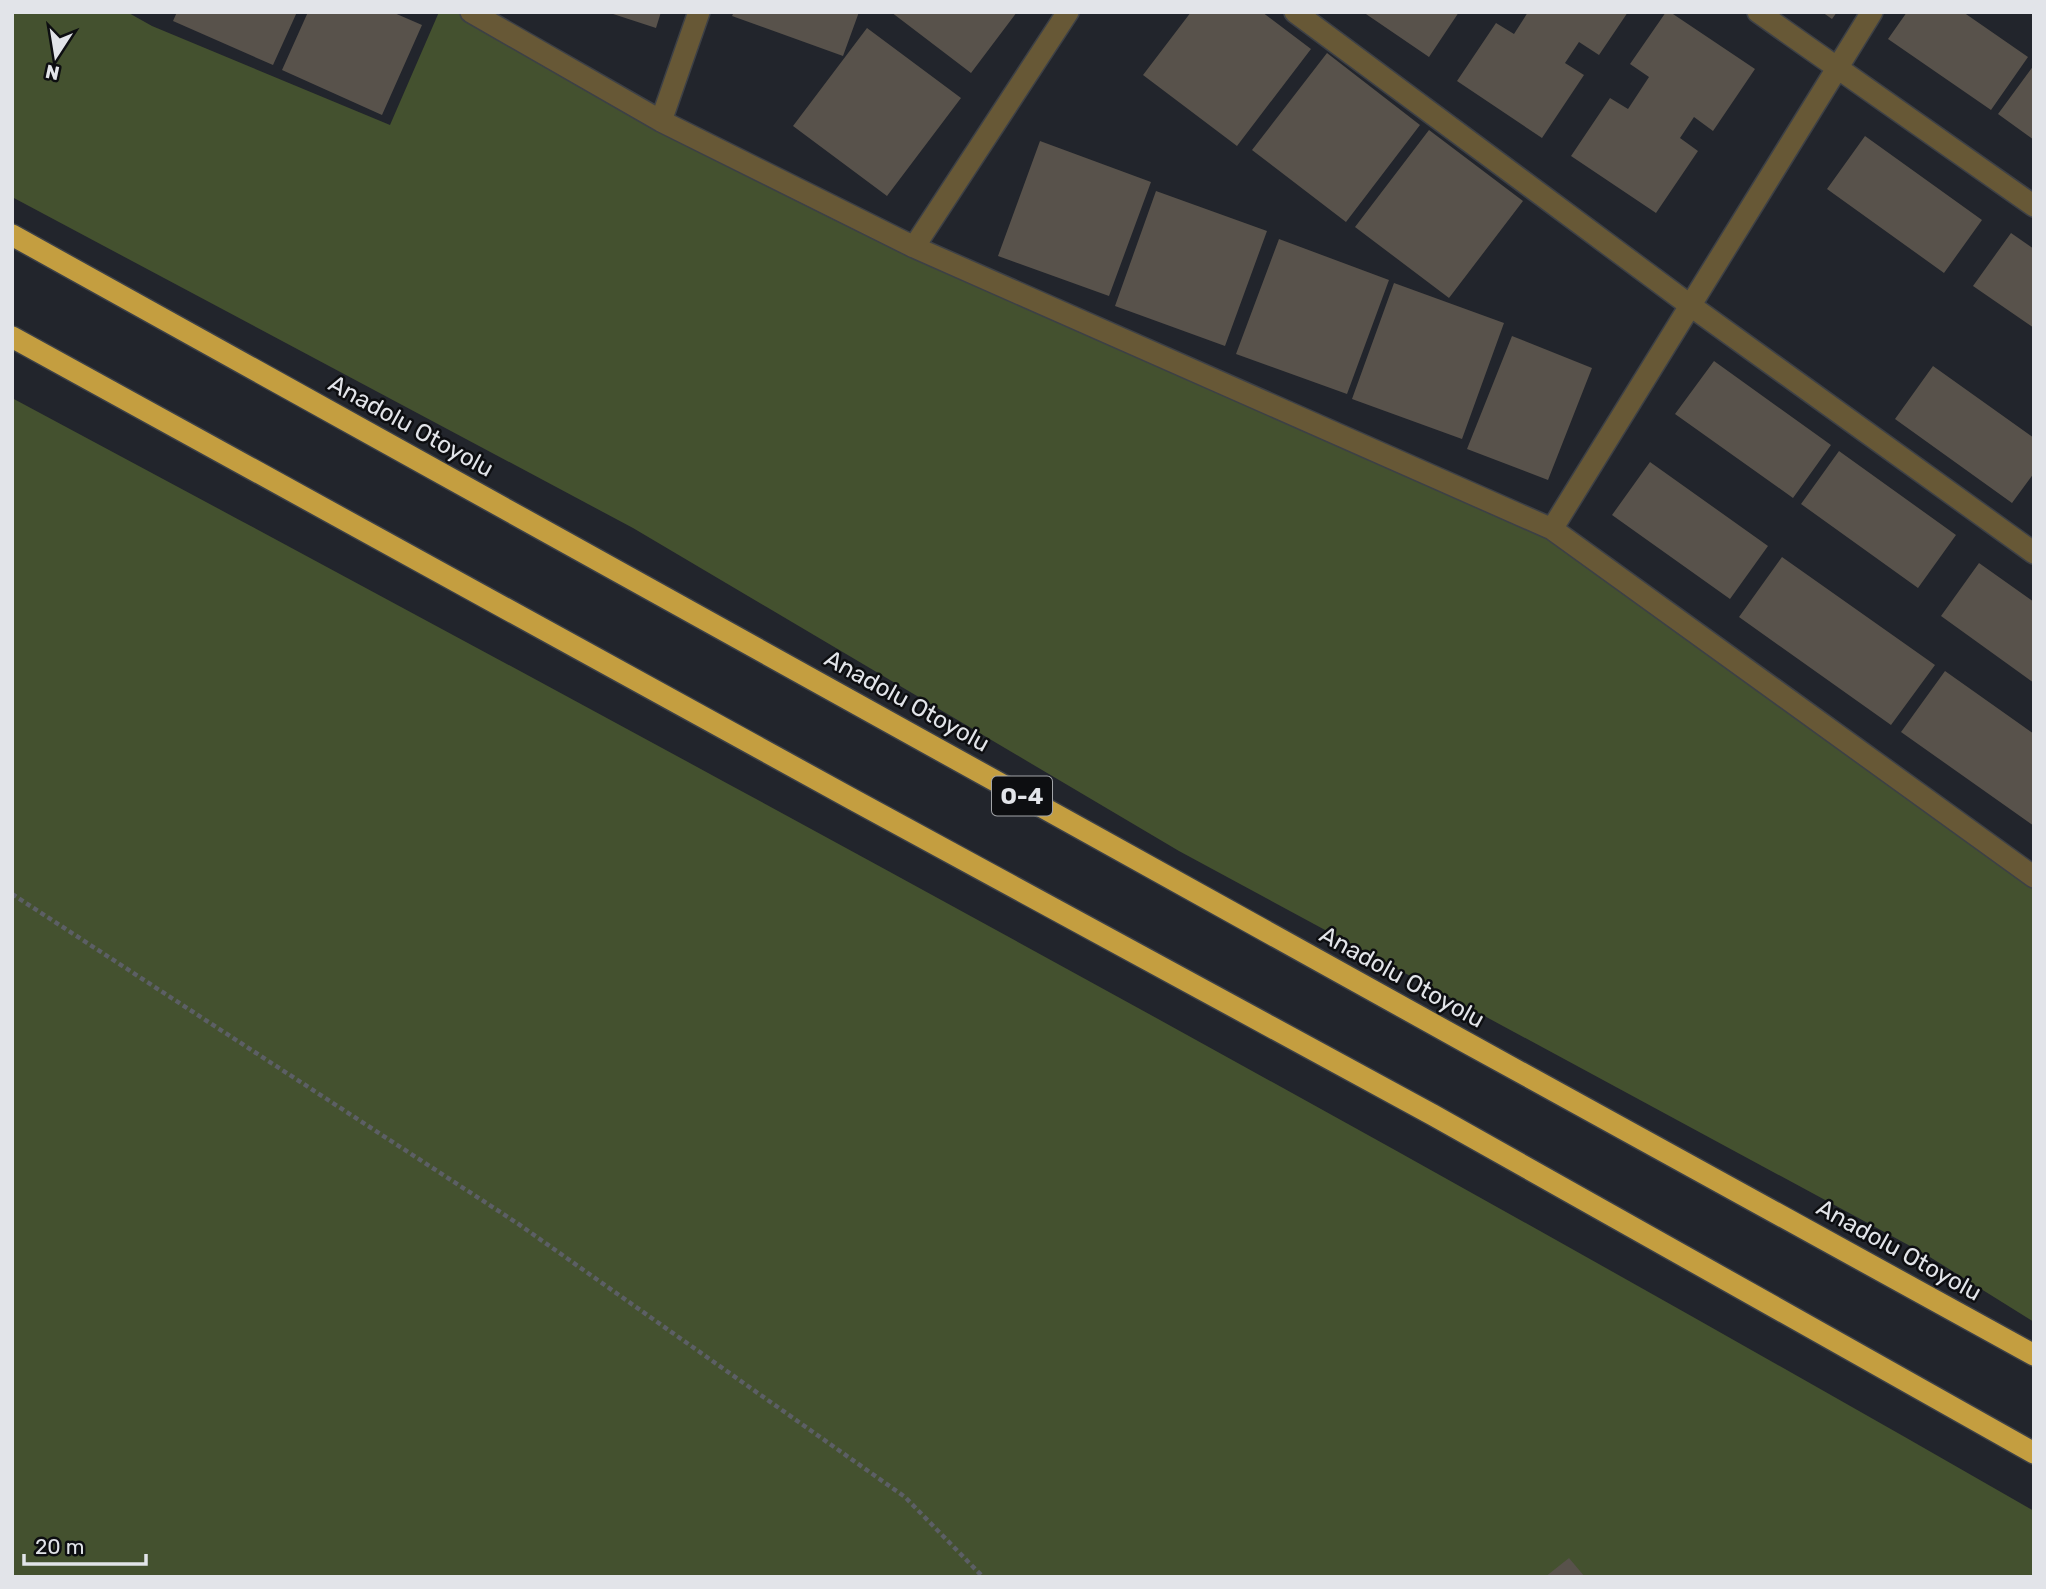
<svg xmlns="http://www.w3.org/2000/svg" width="2046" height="1589" viewBox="0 0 2046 1589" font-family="Rubik,sans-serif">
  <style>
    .green { fill: #44512f }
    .building { fill: #58524b }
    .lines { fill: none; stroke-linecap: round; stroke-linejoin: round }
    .minor-casing { stroke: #3d4046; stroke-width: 24 }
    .highway-casing { stroke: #3d4046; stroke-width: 24 }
    .path { stroke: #5c5f65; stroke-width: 4.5; stroke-dasharray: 5 3.5; stroke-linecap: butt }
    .minor { stroke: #675836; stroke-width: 21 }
    .highway { stroke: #c49e40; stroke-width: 21 }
    .labels { text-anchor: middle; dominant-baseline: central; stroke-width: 5; stroke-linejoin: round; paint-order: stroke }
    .shield { fill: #0d0e11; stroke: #a2a4a8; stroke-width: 2 }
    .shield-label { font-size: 23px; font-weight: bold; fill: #e2e4e9 }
    .street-label { font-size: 24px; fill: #e2e4e9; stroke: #0d0e11 }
  </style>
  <rect width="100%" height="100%" fill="#22252c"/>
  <path class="green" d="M12 12H127L152 26 390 125 439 12H471L661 121 1552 529 2034 877V1322L1925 1254 1179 851 633 528 12 197Z
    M12 398C690 761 1367 1128 2034 1511V1577H12Z"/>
  <path class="building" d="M177 12H297L273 65 173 21Z
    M308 12H392L422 25 382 115 282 70Z
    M607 12H661L656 28Z
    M734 12H859L843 56 732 16Z
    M891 12H1017L971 73Z
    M1191 12H1262L1311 49 1237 146 1143 75Z
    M1363 12H1459L1429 57Z
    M1528 12H1628L1599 55 1579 42 1565 63 1584 75 1542 138 1457 81 1496 23 1514 34Z
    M1666 12H1670L1755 69 1713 131 1694 117 1680 138 1698 151 1656 213 1571 156 1610 98 1628 109 1649 77 1630 64Z
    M1822 12H1837L1832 19Z
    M1907 12H1963L2028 57 1991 110 1888 39Z
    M867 28 961 98 887 196 793 126Z
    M1327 53 1420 125 1346 222 1252 150Z
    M2034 65V140L1998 114Z
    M1429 130 1523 201 1449 298 1355 227Z
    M1865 136 1982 220 1944 273 1827 189Z
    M1040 141 1151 182 1109 296 998 256Z
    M1156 191 1267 231 1225 346 1115 306Z
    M2011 233 2034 249V328L1973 286Z
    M1279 239 1389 280 1347 394 1236 354Z
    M1394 283 1504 323 1462 439 1352 399Z
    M1512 336 1592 368 1548 480 1467 449Z
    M1714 361 1831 445 1793 498 1675 414Z
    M1933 366 2034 438V473L2012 503 1895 419Z
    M1839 451 1956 535 1918 588 1801 504Z
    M1650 462 1768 546 1730 599 1612 515Z
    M1782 557 1935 665 1891 725 1739 617Z
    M1979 563 2034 602V683L1941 616Z
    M1945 671 2034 734V826L1901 732Z
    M1569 1558 1585 1577H1545Z"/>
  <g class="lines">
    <g class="minor-casing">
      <path id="minor" d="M471 12 661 121 914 247 1068 12
        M1295 12 1691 306 2034 553
        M1758 12 2034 206
        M661 121 699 12
        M914 247 1552 529 2034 877
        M1552 529 1872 12"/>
    </g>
    <g class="highway-casing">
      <path id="highway" d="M12 235 1469 1044 2034 1355
        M12 337 852 799 1433 1115 2034 1453"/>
    </g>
    <path class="path" d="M12 894 517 1223 905 1497 983 1577"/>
    <use href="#minor" class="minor"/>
    <use href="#highway" class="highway"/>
  </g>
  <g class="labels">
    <rect class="shield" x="992" y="776.5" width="60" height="39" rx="5"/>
    <g class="shield-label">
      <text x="1022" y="796">O-4</text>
    </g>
    <g class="street-label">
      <text transform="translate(411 426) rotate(29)">Anadolu Otoyolu</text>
      <text transform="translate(907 701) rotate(29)">Anadolu Otoyolu</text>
      <text transform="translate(1402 977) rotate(29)">Anadolu Otoyolu</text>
      <text transform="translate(1899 1250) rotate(29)">Anadolu Otoyolu</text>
    </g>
  </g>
  <rect width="2046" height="1589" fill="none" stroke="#e2e4e9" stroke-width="28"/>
  <g transform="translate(56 56) rotate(192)" stroke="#0d0e11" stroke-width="5" paint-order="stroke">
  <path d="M0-5L12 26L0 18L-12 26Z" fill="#e2e4e9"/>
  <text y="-10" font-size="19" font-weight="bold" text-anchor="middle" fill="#e2e4e9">N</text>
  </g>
  <path d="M24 1554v10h122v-10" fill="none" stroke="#e2e4e9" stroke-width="3.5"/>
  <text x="35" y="1554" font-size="21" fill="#e2e4e9" stroke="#0d0e11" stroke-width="5" paint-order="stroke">20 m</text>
</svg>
